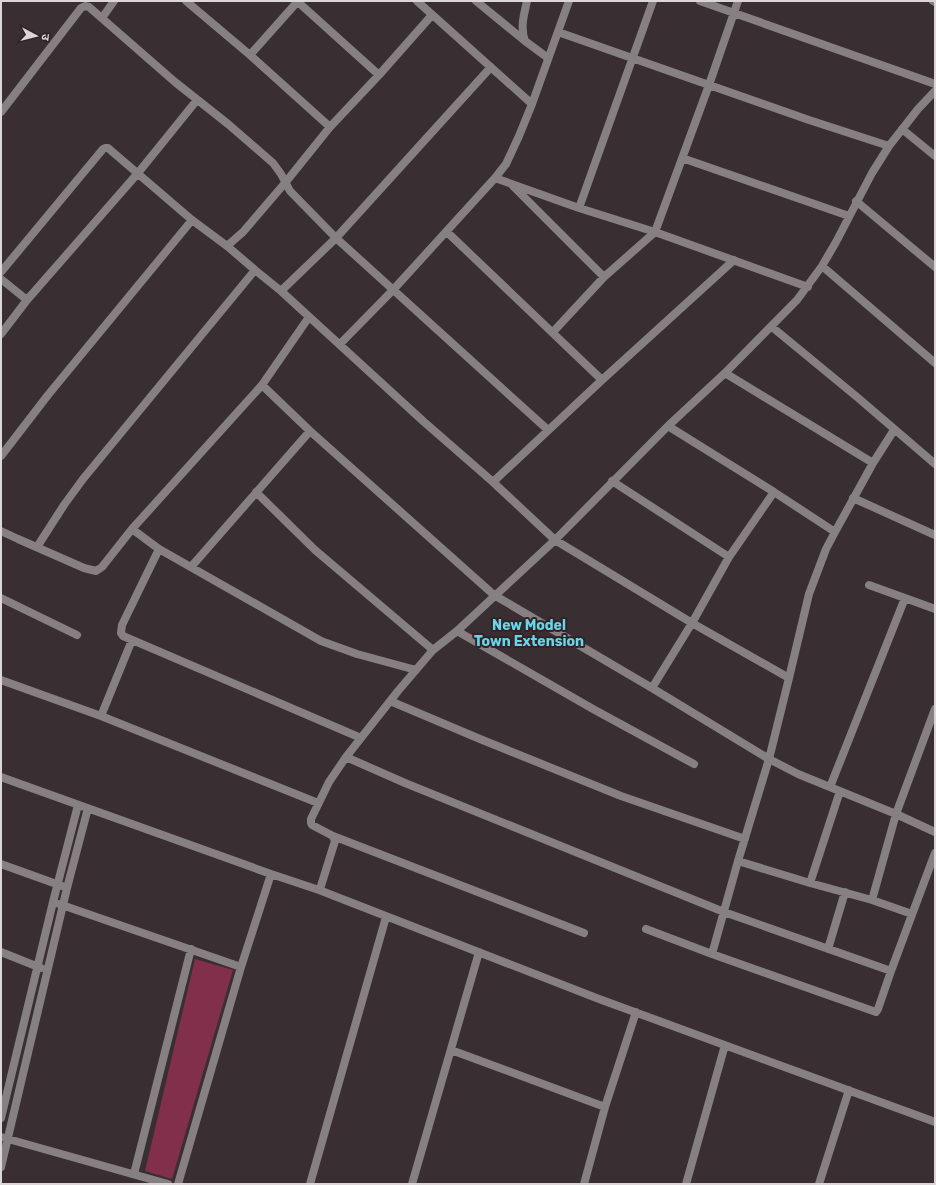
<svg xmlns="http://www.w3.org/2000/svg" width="936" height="1185" viewBox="0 0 936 1185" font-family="Rubik,'Noto Sans Devanagari',sans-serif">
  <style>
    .green { fill: #822f4c }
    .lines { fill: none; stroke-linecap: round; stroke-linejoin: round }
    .street { stroke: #868082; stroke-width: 8 }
    .labels { text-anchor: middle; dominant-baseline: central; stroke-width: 4; stroke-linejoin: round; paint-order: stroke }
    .neighbourhood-label { font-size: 14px; font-weight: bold; fill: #6cd4e8; stroke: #2f2528 }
  </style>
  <rect width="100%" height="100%" fill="#392f32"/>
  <path class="green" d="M195 959 233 970 172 1179 145 1171Z"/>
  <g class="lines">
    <path class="street" d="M186 1 250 55 330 127
      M417 1 532 104
      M476 1 525 41 548 58
      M700 1 935 84
      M933 1 935 2
      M298 2 379 75
      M102 18 114 1
      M558 32 809 120 889 146
      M525 41C520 27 524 15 527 1
      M250 55 298 1
      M1 112 81 8 85 6 89 7 175 82 228 124 273 163 281 174 290 191 336 238 548 430
      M902 129 935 156
      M682 158 849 216
      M495 178 579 208 655 232 808 287
      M513 186 604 277
      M856 201 935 267
      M579 208 653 1
      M447 232 602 380
      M227 246 243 232 285 183 330 127 379 75 432 15
      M822 266 935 363
      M1 272 103 149 105 148H108L192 220 227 246 255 270 281 291 423 421 493 482 555 540 692 623 789 678
      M1 279 27 300
      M281 291 336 238 491 67
      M772 327 857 397 935 464
      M553 332 604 277 655 232 709 85 738 1
      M1 334 27 300 138 173 197 100
      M340 344 393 290 495 178 506 164 519 136 532 104 569 1
      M725 373 873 463
      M262 385 310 431 494 595 652 688 769 759 798 774 896 814 935 832
      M668 426 774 492 835 532
      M1 456 48 395 192 220
      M612 481 729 557
      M493 482 602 380 734 260
      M256 492 315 550 433 650
      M853 498 935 535
      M132 529 159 549 321 641 357 654 416 670
      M1 531 18 539 84 568 96 571 102 567 132 529 262 385 309 317
      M37 547 64 505 83 479 255 270
      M159 549 122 625 121 633 123 636 361 738
      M191 567 310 431
      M869 585 935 609
      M1 598 77 635
      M457 631 593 709 694 764
      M1 680 101 716 318 803
      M652 688 692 623 729 557 774 492
      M390 701 480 739 621 796 745 839
      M101 716 132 640
      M346 757 405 783 724 912 891 971
      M1 777 271 874 319 890 599 999 935 1122
      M830 787 905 598
      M333 836 584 933
      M738 861 810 883 872 900 912 914
      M1 864 62 886
      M810 883 840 791
      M319 890 320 889 335 841 333 836 312 825 311 823V819L329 782 346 757 398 691 433 650 457 631 555 540 668 426 725 373 797 300 822 266 836 242 872 173 889 146 918 109 935 91
      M872 900 896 814 935 709
      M59 904 241 967
      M646 929 712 954 876 1012 878 1009 891 971 935 853
      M828 949 845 892
      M1 952 41 968
      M712 954 738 861 769 759 789 678 809 594 826 549 835 532 873 463 894 430
      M451 1050 605 1107
      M1 1118 53 902 78 805
      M1 1137 168 1184
      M1 1167 67 888 88 808
      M134 1174 191 949
      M178 1184 241 967 271 874
      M310 1184 386 917
      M412 1184 479 952
      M584 1184 605 1107 636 1012
      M686 1184 725 1045
      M819 1184 849 1090"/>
  </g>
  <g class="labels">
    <g class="neighbourhood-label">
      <text x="529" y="625">New Model<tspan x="529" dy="16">Town Extension</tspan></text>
    </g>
  </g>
  <rect width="936" height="1185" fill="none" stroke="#ddd6d8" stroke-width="4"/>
  <g transform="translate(36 36) rotate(97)" stroke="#2f2528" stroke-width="3" paint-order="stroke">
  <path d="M0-3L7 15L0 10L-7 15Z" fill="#ddd6d8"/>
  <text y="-6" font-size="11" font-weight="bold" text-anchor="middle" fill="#ddd6d8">उ</text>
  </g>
</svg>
